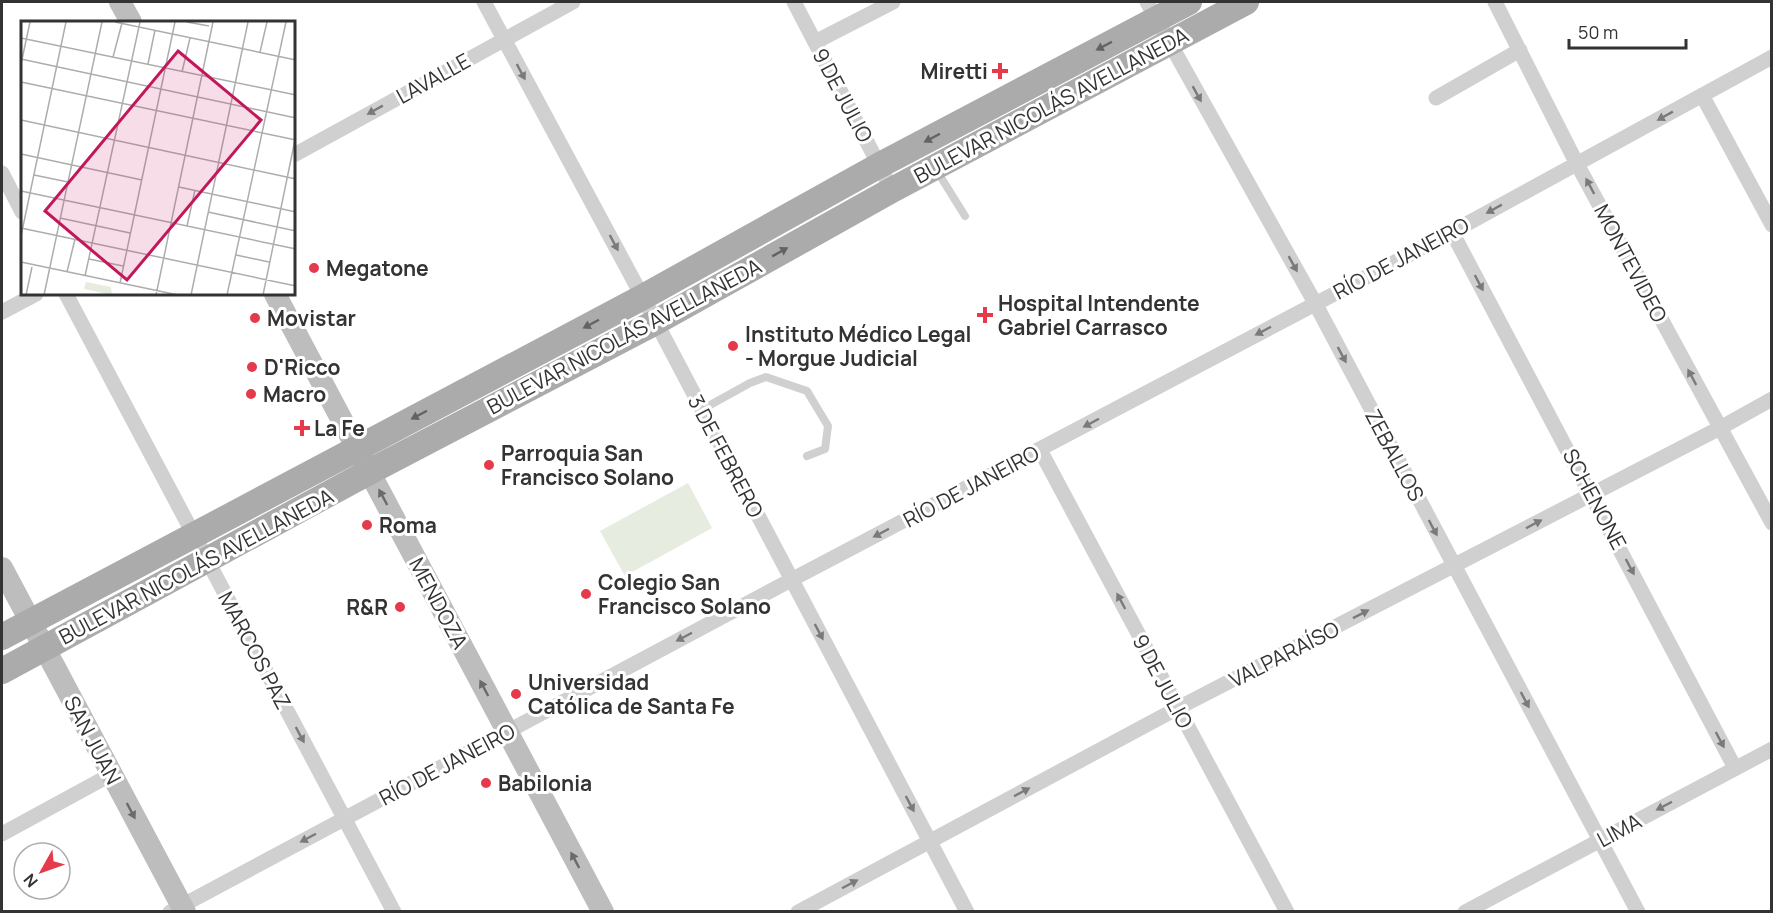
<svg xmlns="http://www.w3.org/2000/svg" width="1773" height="913" viewBox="0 0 1773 913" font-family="Manrope,sans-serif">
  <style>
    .pitch { fill: #e6ecdf }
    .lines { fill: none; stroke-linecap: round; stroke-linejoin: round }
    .service { stroke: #d0d0d0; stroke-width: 8 }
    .minor { stroke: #d0d0d0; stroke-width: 15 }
    .secondary { stroke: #bdbdbd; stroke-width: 22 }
    .primary { stroke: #ababab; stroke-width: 26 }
    .oneway { fill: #636363 }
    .oneway2 { fill: #7a7a7a }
    .oneway3 { fill: #6a6a6a }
    .poi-dot { fill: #e5394c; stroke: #fff; stroke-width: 2 }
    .labels { text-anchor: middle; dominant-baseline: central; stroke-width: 6; stroke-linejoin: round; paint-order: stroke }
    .poi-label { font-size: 21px; font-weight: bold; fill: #333; stroke: #fff; text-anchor: start }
    .street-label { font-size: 21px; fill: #333; stroke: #fff }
    .inset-road { fill: none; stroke: #adadad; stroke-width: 1.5 }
    .view { fill: #c2185b; fill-opacity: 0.15; stroke: #c2185b; stroke-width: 3 }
    .inset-edge { fill: none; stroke: #333; stroke-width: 3 }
  </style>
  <rect width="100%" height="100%" fill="#fff"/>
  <path class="pitch" d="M688 483 712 528 625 576 600 531Z"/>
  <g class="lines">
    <path class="service" d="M937 171 965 216
      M701 410 750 383 766 377 807 391 828 426 825 449 807 456"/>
    <path class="minor" d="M484 2 656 322 967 912
      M794 2 892 190
      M1147 2 1315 303 1638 912
      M1495 2 1577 164 1772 523
      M815 42 893 2
      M1702 95 1772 225
      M1436 98 1520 50
      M294 155 573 2
      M2 173 22 212
      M1452 232 1735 768
      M66 294 394 912
      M2 312 36 294
      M1040 450 1287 912
      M2 834 112 774
      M170 912 791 580 1452 232 1772 57
      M798 912 1178 708 1720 428 1772 399
      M1465 912 1772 749"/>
    <path class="secondary" d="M120 2 131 22
      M275 294 603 912
      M2 568 185 912"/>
    <path class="primary" d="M2 637 643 297 880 165 1189 2
      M2 671 369 472 656 322 892 190 1246 2"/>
  </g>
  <defs><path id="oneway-solid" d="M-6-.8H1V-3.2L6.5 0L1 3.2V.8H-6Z" transform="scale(1.5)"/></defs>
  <g class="oneway">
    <use href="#oneway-solid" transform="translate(1104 46) rotate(152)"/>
    <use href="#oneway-solid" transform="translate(932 138) rotate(152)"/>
    <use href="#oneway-solid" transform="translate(780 252) rotate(-29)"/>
    <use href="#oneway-solid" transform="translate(591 324) rotate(152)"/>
    <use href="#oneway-solid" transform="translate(419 415) rotate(152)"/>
  </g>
  <g class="oneway2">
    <use href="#oneway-solid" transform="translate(521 72) rotate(62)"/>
    <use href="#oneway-solid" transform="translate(1197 94) rotate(61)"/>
    <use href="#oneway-solid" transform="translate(375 110) rotate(151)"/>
    <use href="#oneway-solid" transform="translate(1665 116) rotate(151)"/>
    <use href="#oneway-solid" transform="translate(1590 186) rotate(-118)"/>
    <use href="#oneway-solid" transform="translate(1494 209) rotate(151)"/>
    <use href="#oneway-solid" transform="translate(614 243) rotate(62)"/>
    <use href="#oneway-solid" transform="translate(1293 264) rotate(61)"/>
    <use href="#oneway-solid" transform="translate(1479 283) rotate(62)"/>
    <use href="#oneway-solid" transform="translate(1263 331) rotate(152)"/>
    <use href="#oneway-solid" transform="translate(1342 355) rotate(62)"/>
    <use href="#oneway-solid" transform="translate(1692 377) rotate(-118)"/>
    <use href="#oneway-solid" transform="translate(1091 423) rotate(152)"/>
    <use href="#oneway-solid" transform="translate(1534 524) rotate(-28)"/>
    <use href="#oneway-solid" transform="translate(1433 528) rotate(62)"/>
    <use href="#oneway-solid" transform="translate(881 533) rotate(152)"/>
    <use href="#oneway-solid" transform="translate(1630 567) rotate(62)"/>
    <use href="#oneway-solid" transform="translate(1121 601) rotate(-118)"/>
    <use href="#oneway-solid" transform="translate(1361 614) rotate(-27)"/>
    <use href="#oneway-solid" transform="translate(819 632) rotate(62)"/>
    <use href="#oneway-solid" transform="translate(684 637) rotate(152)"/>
    <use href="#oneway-solid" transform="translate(1525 700) rotate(62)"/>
    <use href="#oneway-solid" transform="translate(300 735) rotate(62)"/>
    <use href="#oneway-solid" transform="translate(1720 740) rotate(62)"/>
    <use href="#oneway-solid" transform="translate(1022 792) rotate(-28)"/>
    <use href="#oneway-solid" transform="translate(910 804) rotate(62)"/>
    <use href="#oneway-solid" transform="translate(1664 806) rotate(152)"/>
    <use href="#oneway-solid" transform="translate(308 838) rotate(152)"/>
    <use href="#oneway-solid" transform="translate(850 884) rotate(-28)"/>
  </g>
  <g class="oneway3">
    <use href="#oneway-solid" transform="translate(383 497) rotate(-118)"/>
    <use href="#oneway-solid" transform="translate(484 688) rotate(-118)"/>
    <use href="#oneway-solid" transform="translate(131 811) rotate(62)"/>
    <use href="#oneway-solid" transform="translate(575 860) rotate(-118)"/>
  </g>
  <g class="poi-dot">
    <path d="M997 62h6v6h6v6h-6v6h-6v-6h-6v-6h6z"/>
    <circle cx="314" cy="268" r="6"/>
    <path d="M982 306h6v6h6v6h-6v6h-6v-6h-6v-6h6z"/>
    <circle cx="255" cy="318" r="6"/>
    <circle cx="733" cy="346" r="6"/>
    <circle cx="252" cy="367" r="6"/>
    <circle cx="251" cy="394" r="6"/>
    <path d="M299 419h6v6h6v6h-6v6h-6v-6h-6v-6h6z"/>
    <circle cx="489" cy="465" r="6"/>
    <circle cx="367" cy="525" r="6"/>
    <circle cx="586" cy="594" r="6"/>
    <circle cx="400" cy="607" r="6"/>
    <circle cx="516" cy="694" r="6"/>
    <circle cx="486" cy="783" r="6"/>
  </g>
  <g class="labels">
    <g class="poi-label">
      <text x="988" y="71" text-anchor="end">Miretti</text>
      <text x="326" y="268">Megatone</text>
      <text x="998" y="303">Hospital Intendente<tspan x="998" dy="24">Gabriel Carrasco</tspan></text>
      <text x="267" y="318">Movistar</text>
      <text x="745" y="334">Instituto Médico Legal<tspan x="745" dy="24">- Morgue Judicial</tspan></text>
      <text x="264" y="367">D'Ricco</text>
      <text x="263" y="394">Macro</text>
      <text x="314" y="428">La Fe</text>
      <text x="501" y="453">Parroquia San<tspan x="501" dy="24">Francisco Solano</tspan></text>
      <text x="379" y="525">Roma</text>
      <text x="598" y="582">Colegio San<tspan x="598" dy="24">Francisco Solano</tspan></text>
      <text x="388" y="607" text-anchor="end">R&amp;R</text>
      <text x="528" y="682">Universidad<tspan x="528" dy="24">Católica de Santa Fe</tspan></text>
      <text x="498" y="783">Babilonia</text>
    </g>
    <g class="street-label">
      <text transform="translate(433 78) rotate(-29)">LAVALLE</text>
      <text transform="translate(843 95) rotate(62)">9 DE JULIO</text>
      <text transform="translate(1051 105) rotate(-28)">BULEVAR NICOLÁS AVELLANEDA</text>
      <text transform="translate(1401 258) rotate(-28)">RÍO DE JANEIRO</text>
      <text transform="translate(1631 263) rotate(62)">MONTEVIDEO</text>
      <text transform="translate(624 336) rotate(-28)">BULEVAR NICOLÁS AVELLANEDA</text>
      <text transform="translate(1395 455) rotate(62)">ZEBALLOS</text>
      <text transform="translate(726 456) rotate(62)">3 DE FEBRERO</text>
      <text transform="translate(971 486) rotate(-28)">RÍO DE JANEIRO</text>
      <text transform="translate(1595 499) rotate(62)">SCHENONE</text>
      <text transform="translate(196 566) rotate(-28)">BULEVAR NICOLÁS AVELLANEDA</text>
      <text transform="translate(439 603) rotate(62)">MENDOZA</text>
      <text transform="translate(255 650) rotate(62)">MARCOS PAZ</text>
      <text transform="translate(1284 654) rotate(-27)">VALPARAÍSO</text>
      <text transform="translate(1163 681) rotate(62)">9 DE JULIO</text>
      <text transform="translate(93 740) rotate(62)">SAN JUAN</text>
      <text transform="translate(447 764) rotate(-28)">RÍO DE JANEIRO</text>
      <text transform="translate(1619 830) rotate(-28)">LIMA</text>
    </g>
  </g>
  <g transform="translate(21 21)">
    <rect width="274" height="274" fill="#fff"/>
    <path d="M65 261 90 266 91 274 63 268Z" fill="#e6ecdf"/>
    <path class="inset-road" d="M94 1 275 39M166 1 188 5M0 17 275 74M239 31 246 1M92 36 101 2M0 38 275 97M0 43 9 1M127 43 134 9M161 51 169 17M0 61 275 119M0 99 275 158M0 133 121 159M13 154 47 161M158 166 275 191M0 170 275 228M187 191 275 210M39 197 109 212M166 205 174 169M0 207 275 265M0 215 45 1M215 234 248 241M68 238 102 245M0 241 157 274M46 251 54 218M64 255 119 1M99 262 154 1M5 274 11 246M23 274 81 1M135 274 192 1M170 274 227 1M206 274 265 1M242 274 274 119"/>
    <path class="view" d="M157 30 240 99 106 259 24 190Z"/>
    <rect width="274" height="274" class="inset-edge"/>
  </g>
  <rect width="1773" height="913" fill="none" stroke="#333333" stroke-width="6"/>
  <g transform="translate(42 871) rotate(230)"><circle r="28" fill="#ffffff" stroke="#adadad" stroke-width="1.5"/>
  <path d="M0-4.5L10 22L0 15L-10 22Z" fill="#e5394c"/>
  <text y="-9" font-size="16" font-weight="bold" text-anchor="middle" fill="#333333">N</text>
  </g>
  <path d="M1569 39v9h117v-9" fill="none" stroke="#333333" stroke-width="3"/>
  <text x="1578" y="39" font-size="18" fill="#333333" stroke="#ffffff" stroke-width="4.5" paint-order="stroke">50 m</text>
</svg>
